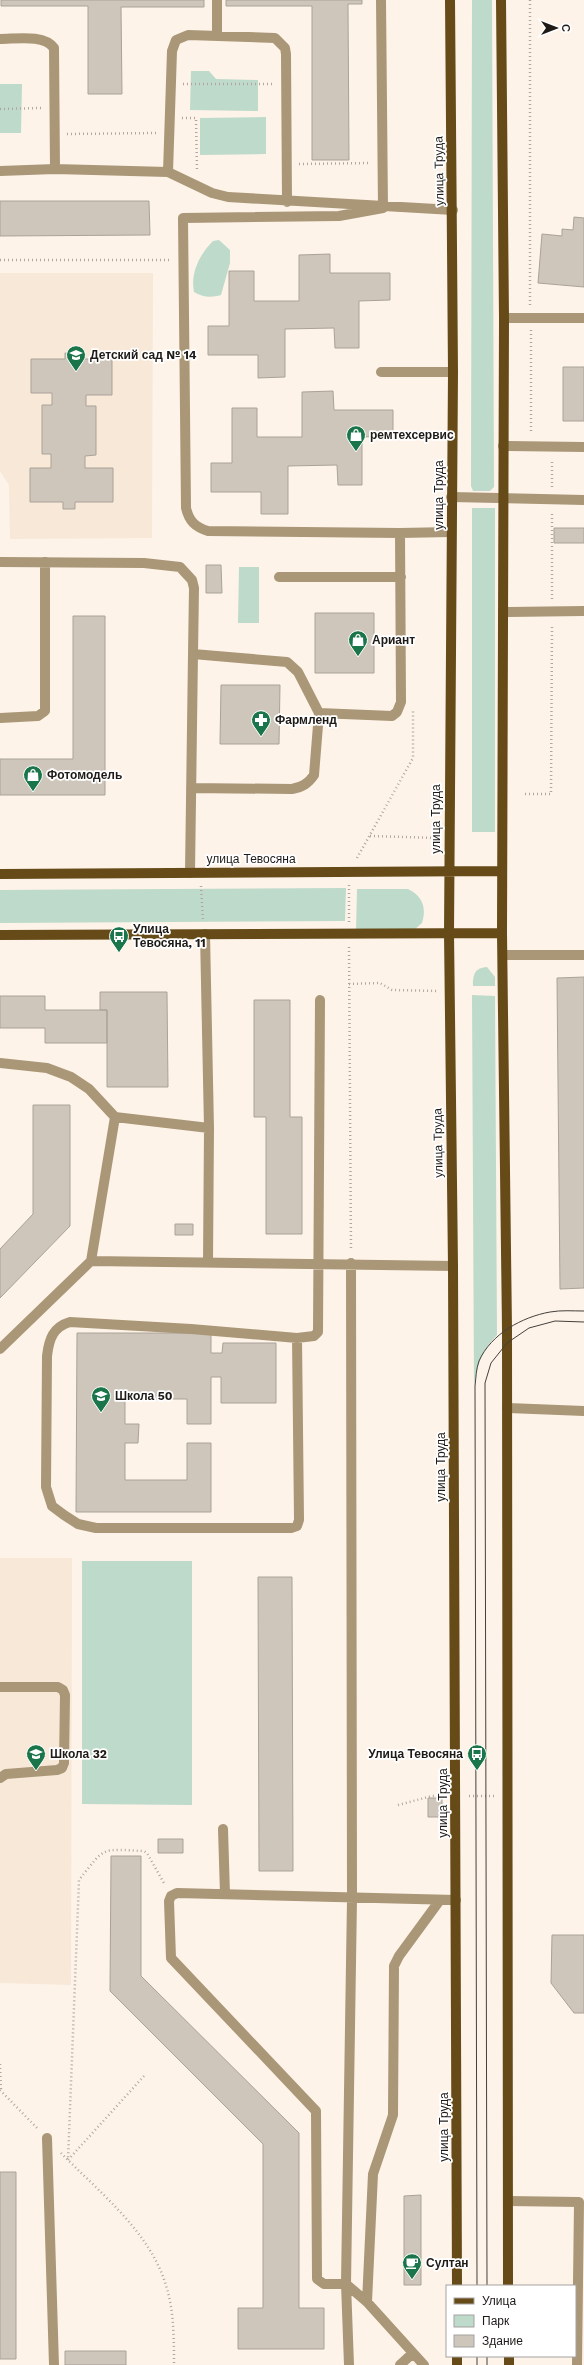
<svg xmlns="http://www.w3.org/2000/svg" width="584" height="2365" viewBox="0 0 584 2365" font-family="'Work Sans',sans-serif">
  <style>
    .built { fill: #f7e8d8 }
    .green { fill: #bedaca }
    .building { fill: #cec5bb; stroke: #aaa298 }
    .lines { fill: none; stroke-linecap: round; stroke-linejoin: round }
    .path { stroke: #b0a8a0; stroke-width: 2.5; stroke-dasharray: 1 3; stroke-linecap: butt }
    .minor { stroke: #aa9777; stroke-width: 10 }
    .major { stroke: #664b18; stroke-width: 10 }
    .tram { stroke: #45403c; stroke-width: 1 }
    .labels { text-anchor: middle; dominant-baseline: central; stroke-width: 3.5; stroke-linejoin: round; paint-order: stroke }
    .street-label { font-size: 12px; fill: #1e1a17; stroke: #fff }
    .poi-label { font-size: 12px; font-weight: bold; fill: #1e1a17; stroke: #fff; text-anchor: start }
  </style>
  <rect width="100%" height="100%" fill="#fdf3e9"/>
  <path class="built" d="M0 273H153L152 538 10 539 9 485 0 471Z
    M0 1558H72L71 1985 0 1983Z"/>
  <path class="green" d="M472 0H492L494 487 490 491H473L471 486Z
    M191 71H209L216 79 258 80V111L190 110Z
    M0 84H22L21 133H0Z
    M266 117V154L200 155V118Z
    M219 240 230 250V263L221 295C211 298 202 297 194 292 190 273 200 254 213 241Z
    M472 508H495V832H472Z
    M239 567H259V623H238Z
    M346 888 345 921 0 923V890Z
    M357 889H408C422 896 427 907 422 923L414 930 356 932Z
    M487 967 495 977V986H473C473 975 474 968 487 967Z
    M472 995 495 996 497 1335C482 1350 477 1365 474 1386Z
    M82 1561H192V1805L82 1804Z"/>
  <path class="building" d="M1 0H204V7H121L122 94H88V6H1Z
    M226 0H362V4H348L349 160H312V6H226Z
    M0 201H149L150 235 0 236Z
    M574 217 584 218V287L538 283 542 234 562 236V229L573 230Z
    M330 254V273H390V300L359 301V348H335L334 328 285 329V377L258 378V355H208V326H229V271H254V301H299V255Z
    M65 353H80V359H112V395H86V406H96V455L85 456V468H113V502H75V509H63V502H30V468H51V454H42V405H52V393H31V359H65Z
    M563 367H584V421H563Z
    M333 391 334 410H393V436L362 437V485H338L337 465 288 466V514H261V492H211V463H232V408H257V437H302V392Z
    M554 528H584V543H554Z
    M206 565H221L222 593H206Z
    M315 613H374V673H315Z
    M73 616H105V795H0V759H73Z
    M221 685H280L279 744H220Z
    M584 977V1288L560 1289 557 978Z
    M100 992H167L168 1087H107V1010H100Z
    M0 996H45V1010H107V1043H45V1028H0Z
    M254 1000H290V1117H302V1234H266V1117H254Z
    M33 1105H70V1226L0 1298V1249L33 1214Z
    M175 1224H193V1235H175Z
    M77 1333H211V1353H222L223 1343H276V1403H221V1377H211V1424H187V1399H125V1424H139L138 1443H125V1480H187V1443H211V1512H76Z
    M258 1577H292L293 1871H259Z
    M428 1798H442V1817H428Z
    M158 1839H183V1853H158Z
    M111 1856H141V1976L299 2133V2308H324V2349H238V2308H263V2144L110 1991Z
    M552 1935H584V2013H574L551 1983Z
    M0 2172H16V2359H0Z
    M421 2195V2285H404V2196Z
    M65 2351H126V2365H65Z"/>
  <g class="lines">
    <path class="path" d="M530 0V305
      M183 84H274
      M0 109 41 108
      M182 118H196L197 172
      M67 134 156 133
      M299 164 370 163
      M0 260H171
      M531 330V433
      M552 487V460
      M552 599V512
      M525 794H551L552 624
      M370 836 437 838
      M357 858 413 758V711
      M349 885V922
      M201 886 203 921
      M349 947 351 1250
      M349 984 380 983 392 990 437 991
      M469 1796H496
      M398 1805 432 1796H442
      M0 2064 1 2091
      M144 2076 68 2160 79 1880C106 1846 100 1849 144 1851L147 1853 165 1885
      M0 2090 38 2129
      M61 2153C100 2193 152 2233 167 2289 174 2312 174 2341 174 2365"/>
    <path class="minor" d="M381 0 383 208 339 216 183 218 186 508C189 521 195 527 208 531L400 533
      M217 35V0
      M0 39C16 39 44 34 54 48L55 169
      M0 171 55 169 168 172 212 193 228 197 453 210
      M168 172 172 51 176 40 188 35 275 38 285 48 286 54 287 202
      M504 318H584
      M381 372H453
      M503 446 584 447
      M451 497 584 500
      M0 562 144 563 180 567 192 580 194 588 193 654
      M279 577H401
      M503 612 584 611
      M0 718 38 716 45 711V562
      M191 788 292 789C302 787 308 784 314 775L319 713
      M190 873 193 654 287 662 298 672 319 713 392 716 397 712 401 702 400 533 451 532
      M503 955H584
      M0 1063 47 1068 71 1077 89 1089 115 1117 209 1128 205 934
      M91 1261 115 1117
      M208 1262 209 1128
      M297 1338 299 1520 297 1526 291 1528H96L78 1524 64 1515 52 1506 46 1487 47 1356C49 1339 53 1327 70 1322L191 1329 297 1338 314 1336 318 1332 320 1000
      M0 1349 91 1261 453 1266
      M507 1408 584 1411
      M0 1687H58L63 1690 65 1695 64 1763 62 1768 57 1770 6 1774 0 1778
      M223 1829 225 1894
      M47 2138 54 2365
      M508 2201 579 2202 577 2365
      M367 2302 373 2174 393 2115 394 1966 399 1956 440 1900
      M349 2365 346 2284 352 1899 351 1263
      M400 2365 413 2353
      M424 2365 367 2302 346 2284H324L317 2279 316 2111 171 1958 169 1901 171 1896 177 1893 456 1900"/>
    <path class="major" d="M450 0 453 372 449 933 453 1266 457 2286
      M501 0 504 318 502 933 507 1329 508 2286
      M0 874 502 871
      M0 935 502 933
      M457 2356V2365
      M509 2356V2365"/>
    <path class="tram" d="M477 2286 475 1386C476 1378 476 1369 479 1361 491 1334 522 1317 550 1312 561 1310 573 1311 584 1311
      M487 2286 485 1383 491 1363 507 1343 529 1328 555 1321 584 1322
      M477 2356V2365
      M487 2365V2356"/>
  </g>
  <defs>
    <g id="school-pin" transform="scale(1)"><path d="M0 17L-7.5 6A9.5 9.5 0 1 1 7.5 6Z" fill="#1b754a" stroke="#fff"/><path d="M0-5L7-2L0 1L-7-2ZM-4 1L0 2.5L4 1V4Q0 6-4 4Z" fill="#fff"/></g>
    <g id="shop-pin" transform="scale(1)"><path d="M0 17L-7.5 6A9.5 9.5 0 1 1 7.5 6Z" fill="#1b754a" stroke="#fff"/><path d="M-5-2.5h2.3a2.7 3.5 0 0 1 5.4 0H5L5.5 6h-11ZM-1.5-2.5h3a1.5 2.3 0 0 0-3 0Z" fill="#fff"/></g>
    <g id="pharmacy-pin" transform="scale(1)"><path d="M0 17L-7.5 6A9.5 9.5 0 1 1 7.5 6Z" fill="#1b754a" stroke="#fff"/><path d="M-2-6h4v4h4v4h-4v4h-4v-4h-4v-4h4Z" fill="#fff"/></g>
    <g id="bus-pin" transform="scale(1)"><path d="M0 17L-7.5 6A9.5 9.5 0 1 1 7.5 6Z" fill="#1b754a" stroke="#fff"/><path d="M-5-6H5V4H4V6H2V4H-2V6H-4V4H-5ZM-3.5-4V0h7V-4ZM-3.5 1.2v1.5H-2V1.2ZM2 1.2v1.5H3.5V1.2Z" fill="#fff"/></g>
    <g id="cafe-pin" transform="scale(1)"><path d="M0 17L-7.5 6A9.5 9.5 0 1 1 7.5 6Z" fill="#1b754a" stroke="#fff"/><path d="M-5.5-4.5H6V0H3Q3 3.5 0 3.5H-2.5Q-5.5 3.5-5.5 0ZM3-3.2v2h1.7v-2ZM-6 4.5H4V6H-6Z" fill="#fff"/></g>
  </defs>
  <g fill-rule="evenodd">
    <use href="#school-pin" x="76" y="355"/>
    <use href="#shop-pin" x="356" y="435"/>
    <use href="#shop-pin" x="358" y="640"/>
    <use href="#pharmacy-pin" x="261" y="720"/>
    <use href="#shop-pin" x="33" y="775"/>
    <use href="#bus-pin" x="119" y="936"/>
    <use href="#school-pin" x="101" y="1396"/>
    <use href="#school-pin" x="36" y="1754"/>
    <use href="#bus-pin" x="477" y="1754"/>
    <use href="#cafe-pin" x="412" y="2263"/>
  </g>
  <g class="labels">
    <g class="street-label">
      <text transform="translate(439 171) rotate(-91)">улица Труда</text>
      <text transform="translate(439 495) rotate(-90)">улица Труда</text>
      <text transform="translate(436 819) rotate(-90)">улица Труда</text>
      <text x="251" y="859">улица Тевосяна</text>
      <text transform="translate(438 1143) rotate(-91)">улица Труда</text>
      <text transform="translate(441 1467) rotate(-90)">улица Труда</text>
      <text transform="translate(443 1803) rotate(-90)">улица Труда</text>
      <text transform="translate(444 2127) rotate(-90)">улица Труда</text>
    </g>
    <g class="poi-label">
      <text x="90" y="355">Детский сад № 14</text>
      <text x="370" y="435">ремтехсервис</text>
      <text x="372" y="640">Ариант</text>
      <text x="275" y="720">Фармленд</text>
      <text x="47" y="775">Фотомодель</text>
      <text x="133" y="929">Улица<tspan x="133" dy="14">Тевосяна, 11</tspan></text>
      <text x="115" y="1396">Школа 50</text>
      <text x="50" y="1754">Школа 32</text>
      <text x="463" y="1754" text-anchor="end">Улица Тевосяна</text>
      <text x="426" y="2263">Султан</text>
    </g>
  </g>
  <rect x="446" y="2285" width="130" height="72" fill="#ffffff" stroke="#a5a3a2"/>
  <rect x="454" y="2298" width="20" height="6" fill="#664b18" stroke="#a5a3a2"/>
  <text x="482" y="2305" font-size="12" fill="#1e1a17">Улица</text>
  <rect x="454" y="2315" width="20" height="12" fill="#bedaca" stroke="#a5a3a2"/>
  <text x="482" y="2325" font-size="12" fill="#1e1a17">Парк</text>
  <rect x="454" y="2335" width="20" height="12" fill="#cec5bb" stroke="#a5a3a2"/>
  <text x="482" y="2345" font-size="12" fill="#1e1a17">Здание</text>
  <g transform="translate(556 28) rotate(90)" stroke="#ffffff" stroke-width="3" paint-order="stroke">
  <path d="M0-3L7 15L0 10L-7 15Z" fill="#1e1a17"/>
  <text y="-6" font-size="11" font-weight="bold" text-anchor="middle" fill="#1e1a17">С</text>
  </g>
</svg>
